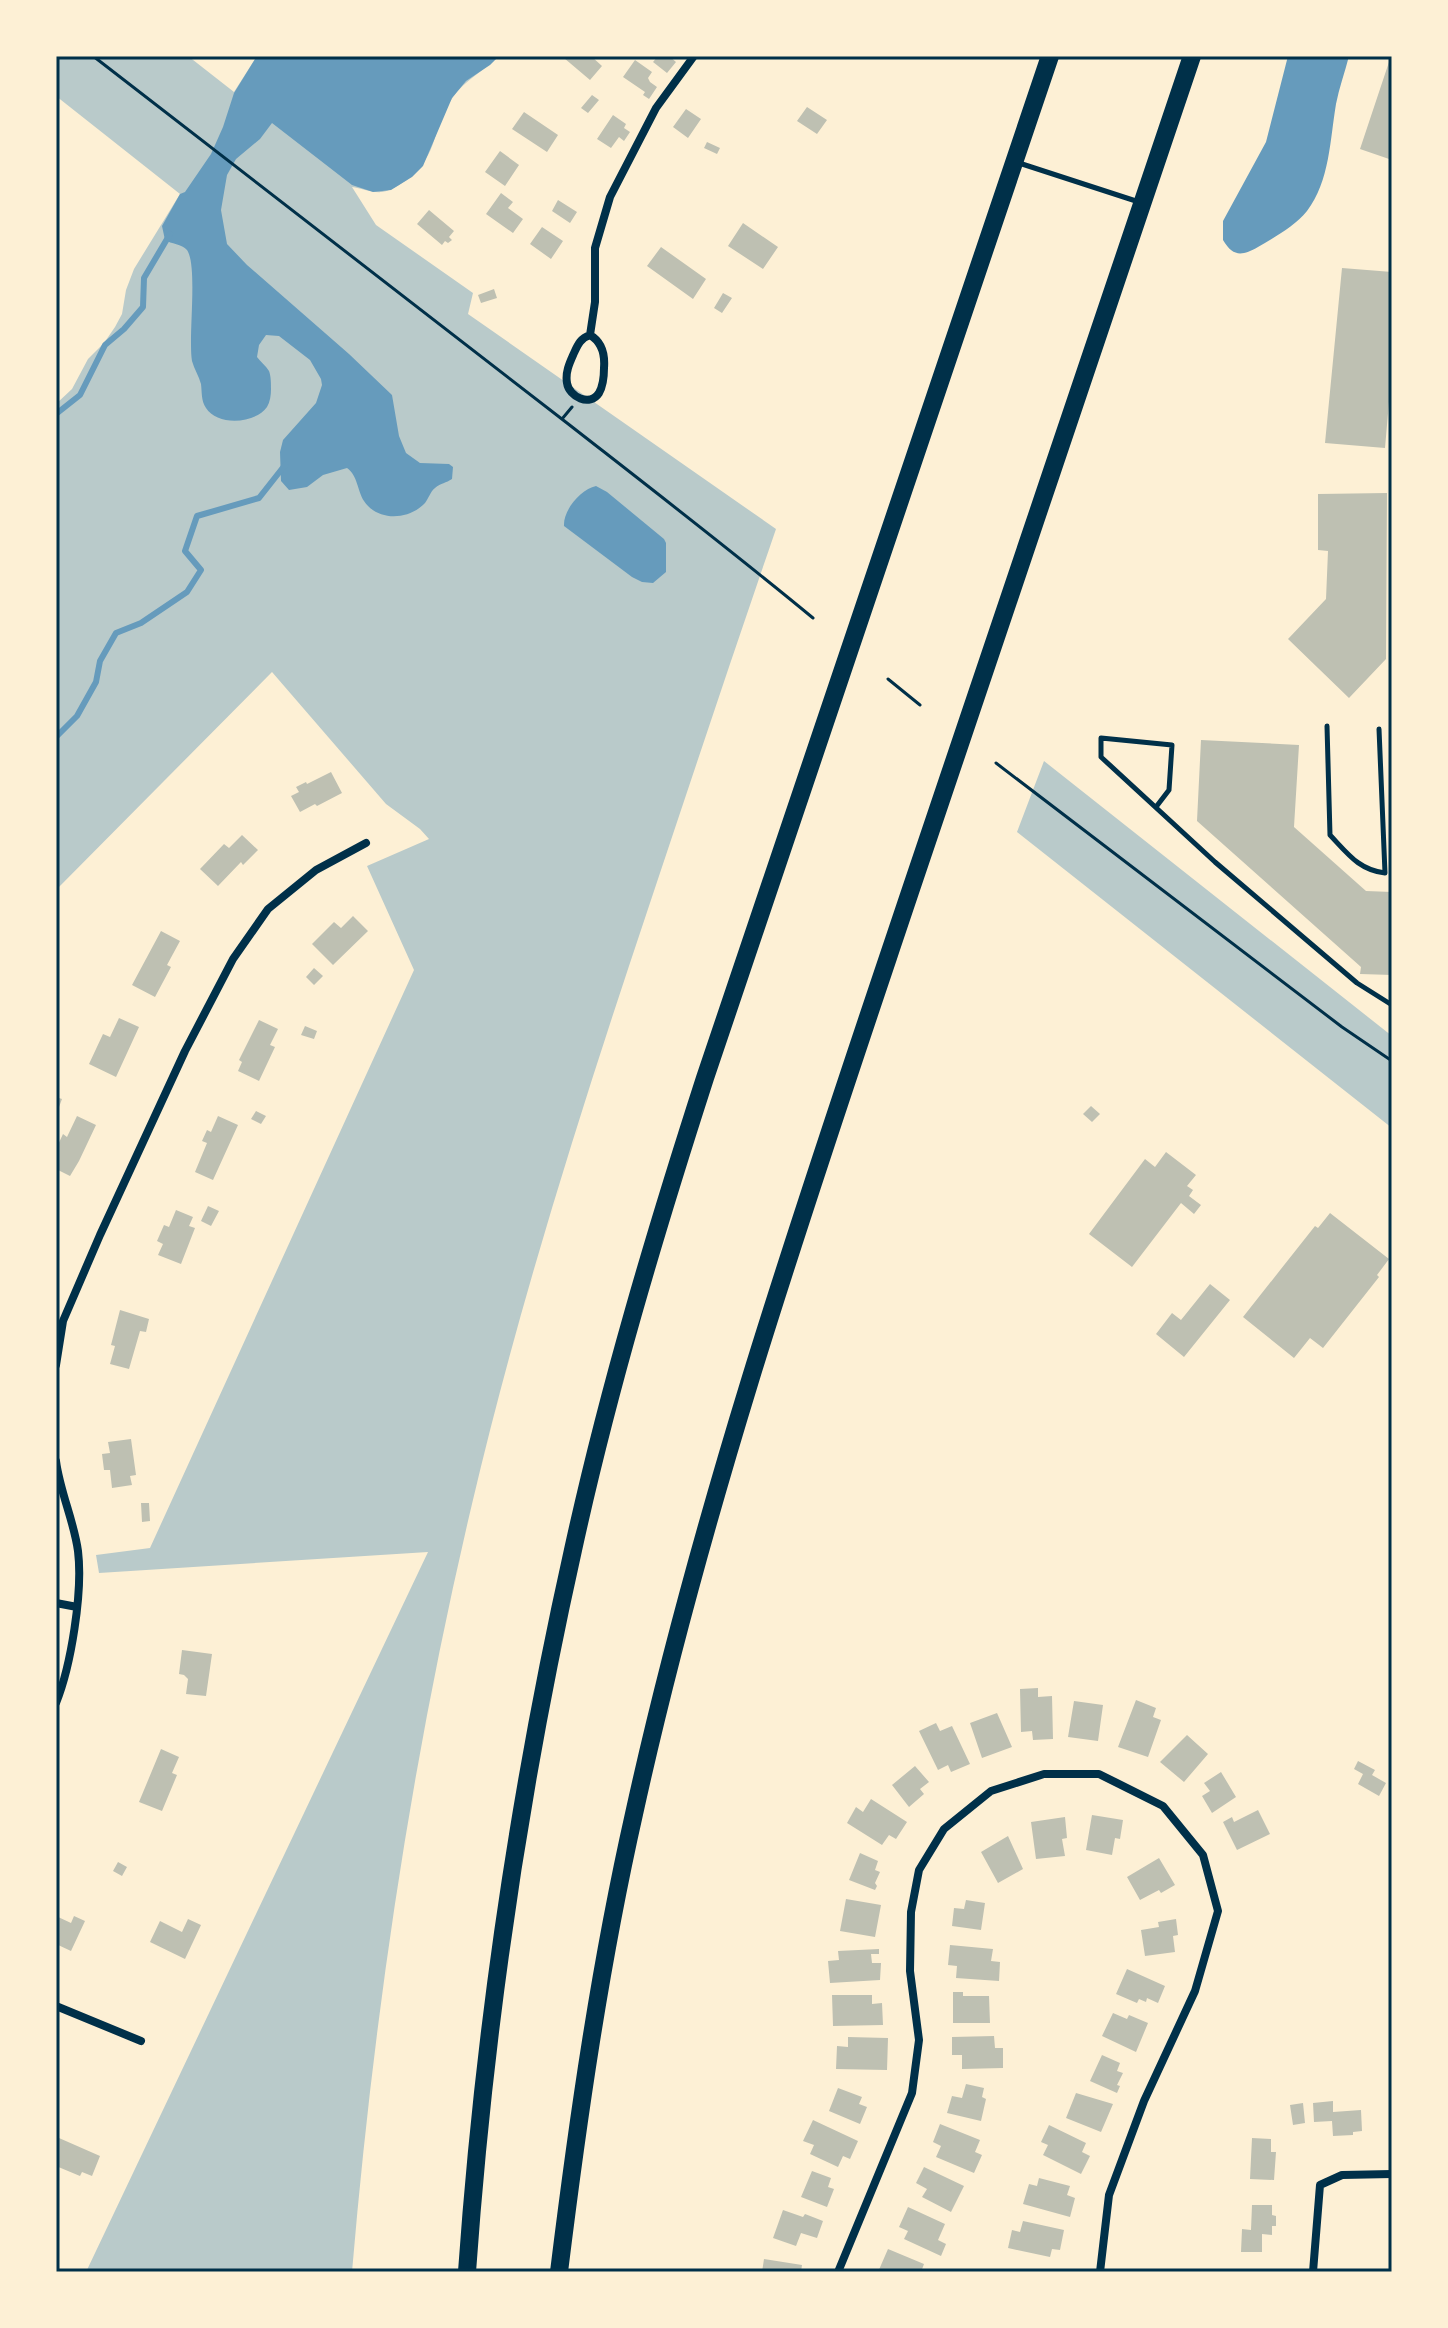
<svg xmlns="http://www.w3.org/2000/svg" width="1448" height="2328" viewBox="0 0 1448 2328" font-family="'Varela Round',sans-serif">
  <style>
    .green { fill: #b9caca }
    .water { fill: #669bbc }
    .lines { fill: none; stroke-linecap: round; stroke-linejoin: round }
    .stream { stroke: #669bbc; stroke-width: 6 }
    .building { fill: #bec0b2 }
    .path { stroke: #003049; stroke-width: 3 }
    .service { stroke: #003049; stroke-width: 5 }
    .minor { stroke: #003049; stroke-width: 8 }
    .motorway { stroke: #003049; stroke-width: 18 }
    .neatline { fill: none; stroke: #003049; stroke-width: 3 }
  </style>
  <rect width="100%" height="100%" fill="#fdf0d5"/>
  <path class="green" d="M56 56H188L234 92 257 56H499C484 71 465 80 453 97 430 130 440 161 399 185 394 188 388 191 382 192 372 193 361 188 352 187L376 225 473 293 468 314 776 529C732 657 689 786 646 915 581 1109 519 1304 472 1504 412 1757 374 2013 352 2272H86L428 1552 99 1573 96 1555 150 1548 414 970 367 866 429 839 420 829 386 804 272 672 56 890V404L72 389 88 359 104 343 115 327 122 314 126 290 134 269 180 194 56 96Z
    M1044 761 1392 1036V1128L1017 832Z"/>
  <path class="water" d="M257 56H499L490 65 466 81 452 98 423 166 412 177 391 190 373 192 352 185 272 123 260 139 236 159 227 175 221 210 227 244 247 265 349 354 392 395 399 436 406 453 420 463 449 464 453 467 452 479C446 483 441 483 435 488 430 492 429 498 425 503 409 520 378 522 364 501 357 490 358 476 347 468L323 475 307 487 289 490 281 481 280 452 283 440 316 403 322 385 321 379 310 360 279 336 266 335 259 345 257 357C260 361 266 366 269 371 271 376 271 384 271 389 271 395 270 402 267 407 255 424 217 426 206 408 201 401 202 392 201 384 199 376 194 369 192 361 188 337 198 266 187 250 182 244 171 244 165 240L162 226 180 194 185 192 211 154 223 127 234 93Z
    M1288 56H1349C1345 72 1339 88 1336 104 1330 139 1330 181 1307 211 1295 226 1275 237 1258 247 1242 256 1233 257 1223 240V221L1266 142Z
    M596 486 607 492 664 539 666 543V572L653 583 642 582 632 577 564 526C563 510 581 489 596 486Z"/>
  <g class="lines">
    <path class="stream" d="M56 414 80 395 105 345 124 329 143 307 144 278 170 234
      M56 737 77 716 96 682 100 661 116 633 141 623 187 592 201 570 185 551 197 516 259 498 285 465"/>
  </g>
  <path class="building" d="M566 56H591L602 66 590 80 564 58Z
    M658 56H669L676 62 667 73 653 62Z
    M1391 56H1392V160L1360 149Z
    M635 60 652 72 648 78 650 82 657 87 649 99 643 95 645 92 623 77Z
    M592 95 599 100 588 113 581 108Z
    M807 107 827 120 817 134 797 121Z
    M686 109 701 119 688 138 673 127Z
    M524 112 558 135 547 152 512 129Z
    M613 115 626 124 624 128 630 132 624 141 619 137 611 148 597 139Z
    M707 142 720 148 717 154 704 148Z
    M500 151 519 165 505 186 485 172Z
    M501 193 513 202 508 208 523 219 513 233 486 214Z
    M558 200 577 212 570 223 552 211Z
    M429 210 454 231 449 237 452 240 448 243 445 241 442 245 417 224Z
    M743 223 778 247 763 269 728 246Z
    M542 227 563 241 551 259 530 244Z
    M661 247 706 279 693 299 647 266Z
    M1342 268 1392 272V367L1385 448 1325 443Z
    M494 289 497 298 481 303 478 295Z
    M723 293 732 298 722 313 714 308Z
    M1387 493 1386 659 1349 698 1288 639 1326 599 1328 551 1318 550V494Z
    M1201 740 1299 745 1294 827 1366 891 1392 892V975L1360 974 1361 967 1197 821Z
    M331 772 342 793 317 806 315 804 300 812 291 796 299 792 296 787 306 782 307 784Z
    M242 835 258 850 243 865 241 862 218 886 200 869 224 844 229 848Z
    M353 916 368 931 333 965 312 944 334 922 341 928Z
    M161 931 180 941 167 965 171 967 155 997 132 985Z
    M314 968 323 976 314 985 306 977Z
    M119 1018 139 1027 116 1077 89 1064 103 1034 110 1037Z
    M259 1020 278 1029 270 1045 275 1047 259 1081 238 1071 242 1062 239 1060Z
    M305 1026 317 1031 314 1039 301 1035Z
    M56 1097 62 1099 56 1115Z
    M1091 1106 1100 1114 1092 1122 1083 1114Z
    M256 1111 266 1116 261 1124 251 1119Z
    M77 1116 96 1125 79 1161 70 1176 56 1169V1149L63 1134 67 1137Z
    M218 1116 238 1125 213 1180 195 1172 207 1143 202 1141 207 1130 211 1132Z
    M1166 1152 1196 1175 1187 1186 1193 1190 1189 1196 1201 1205 1194 1214 1181 1203 1132 1267 1089 1234 1145 1159 1155 1167Z
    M208 1206 219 1211 211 1226 201 1221Z
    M176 1210 193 1217 189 1226 195 1228 181 1264 158 1255 163 1244 157 1241 164 1225 169 1227Z
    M1330 1213 1389 1259 1377 1275 1379 1277 1323 1348 1310 1338 1294 1358 1243 1317 1315 1226 1318 1228Z
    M1210 1284 1230 1300 1184 1357 1156 1334 1172 1313 1181 1320Z
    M120 1310 149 1319 146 1332 140 1331 129 1369 110 1364 115 1346 111 1345Z
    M131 1439 136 1475 130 1476 132 1485 112 1488 110 1470H104L102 1454 110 1453 108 1442Z
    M141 1503H149L150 1521 142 1522Z
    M182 1650 212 1654 206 1696 186 1694 188 1679 184 1675 179 1674Z
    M1038 1688V1697L1052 1696 1053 1739 1033 1740 1032 1731 1021 1732 1020 1689Z
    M1136 1700 1156 1708 1153 1717 1161 1720 1148 1757 1118 1747Z
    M1074 1701 1103 1705 1098 1741 1068 1737Z
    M997 1713 1012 1747 982 1758 970 1723Z
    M936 1723 940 1731 952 1726 970 1764 951 1772 948 1765 938 1770 919 1731Z
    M1187 1735 1208 1754 1184 1782 1160 1762Z
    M161 1749 179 1757 172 1773 177 1775 162 1811 139 1802Z
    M1358 1761 1375 1770 1372 1775 1386 1783 1379 1796 1358 1784 1363 1774 1354 1769Z
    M915 1766 929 1782 920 1789 924 1794 909 1807 892 1785Z
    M1221 1772 1236 1797 1212 1813 1202 1796 1210 1791 1204 1783Z
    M871 1799 907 1822 896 1839 889 1835 882 1845 847 1823 856 1807 863 1812Z
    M1258 1810 1270 1834 1237 1850 1223 1822 1232 1817 1234 1822Z
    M1092 1815 1123 1820 1120 1839 1115 1838 1112 1855 1086 1850Z
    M1065 1817 1067 1838 1062 1839 1065 1856 1036 1859 1031 1822Z
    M1008 1836 1023 1869 998 1883 981 1852Z
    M860 1853 878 1861 875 1870 880 1872 875 1883 877 1886 875 1890 849 1880Z
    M1159 1858 1175 1885 1161 1893 1159 1890 1140 1900 1127 1877Z
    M118 1862 127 1867 122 1876 113 1871Z
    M846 1899 881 1905 875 1937 840 1931Z
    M966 1900 985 1903 981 1930 952 1926 954 1908 964 1909Z
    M56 1916 71 1923 74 1916 85 1921 71 1951 56 1944Z
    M188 1919 201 1925 185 1959 150 1942 160 1921 182 1932Z
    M1176 1919 1178 1935 1173 1936 1175 1952 1145 1956 1141 1930 1159 1927 1158 1922Z
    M950 1945 993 1949 991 1961 1000 1962 999 1981 956 1978 957 1966 948 1965Z
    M879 1949V1954H871L872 1963H881L880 1980 830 1983 828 1961 839 1960 838 1951Z
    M1127 1969 1165 1986 1158 2003 1147 1998 1146 2002 1139 1999 1137 2003 1116 1994Z
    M953 1992H963V1996H989L990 2023H953Z
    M832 1995H872V2004L882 2003 883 2025 833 2026Z
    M1113 2013 1127 2019 1129 2015 1148 2023 1136 2052 1102 2036Z
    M994 2036 995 2048H1003V2068L962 2069V2055H952V2037Z
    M848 2037 888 2038 887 2070 836 2069 837 2046 848 2047Z
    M1102 2055 1120 2063 1117 2071 1123 2073 1117 2085 1120 2086 1117 2093 1090 2081Z
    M966 2084 984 2088 982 2097 986 2099 981 2121 947 2113 952 2096 962 2098Z
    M838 2088 862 2097 859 2104 867 2107 860 2124 829 2111Z
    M1076 2093 1113 2104 1101 2132 1066 2118Z
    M1333 2101V2112L1361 2110 1362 2131 1353 2132V2135L1333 2136 1332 2121 1314 2122 1313 2103Z
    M1303 2103 1305 2123 1293 2125 1290 2105Z
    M813 2120 858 2141 850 2159 843 2156 838 2167 810 2154 814 2145 803 2141Z
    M940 2124 980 2140 975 2152 982 2155 974 2173 936 2157 941 2146 933 2142Z
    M1049 2125 1086 2143 1082 2152 1090 2156 1081 2174 1043 2155 1048 2145 1041 2142Z
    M59 2138 100 2156 92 2176 82 2172 80 2176 56 2166V2144Z
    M1252 2138 1271 2139V2152H1276L1274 2180 1250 2179Z
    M924 2167 964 2186 951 2212 922 2197 927 2189 916 2183Z
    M812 2171 831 2178 828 2187 834 2189 827 2207 801 2197Z
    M1039 2178 1070 2186 1067 2195 1075 2198 1070 2217 1023 2204 1029 2184 1037 2186Z
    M1252 2205H1272V2215L1276 2216V2226H1272V2235L1262 2234V2252H1241L1242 2229 1251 2230Z
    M908 2207 945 2224 938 2240 946 2244 941 2256 904 2239 908 2231 899 2227Z
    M783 2210 803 2217 805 2214 823 2221 817 2238 801 2233 796 2246 773 2238Z
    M1023 2221 1064 2230 1060 2250 1052 2249 1050 2257 1008 2248 1012 2230 1020 2232Z
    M888 2249 924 2264 921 2272H878Z
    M764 2259 802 2265 801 2272H762Z"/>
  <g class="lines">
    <path class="path" d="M93 56C250 179 409 300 567 423 649 487 732 551 813 618
      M562 419 572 407
      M888 679 920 705
      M996 763 1342 1027 1392 1061"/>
    <path class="service" d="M1019 163 1139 202
      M1327 726 1330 835C1348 854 1359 870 1385 873L1379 729
      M1156 807 1169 790 1172 745 1101 738V757L1215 862 1357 983 1392 1005"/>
    <path class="minor" d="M590 335C602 342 605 355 604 368 604 375 603 386 599 393 590 407 569 397 567 383 565 372 570 362 574 353 578 344 581 338 590 335L595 302V248L610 197 656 108 694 56
      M56 1365 63 1321 100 1235 185 1051 233 959 268 909 316 870 366 843
      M56 1461C60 1492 74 1521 78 1551 83 1592 71 1666 56 1703
      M56 1603 77 1607
      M56 2006 141 2041
      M838 2272 912 2093 919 2040 910 1971 911 1912 919 1870 944 1829 991 1791 1044 1774H1099L1163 1806 1203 1855 1218 1911 1195 1991 1144 2101 1109 2195 1100 2272
      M1313 2272 1320 2185 1342 2175 1392 2174"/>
    <path class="motorway" d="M467 2272C484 2030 520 1787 573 1550 608 1390 655 1233 705 1078L1050 56
      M559 2272C578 2118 600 1965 634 1814 703 1500 808 1196 910 892 1004 613 1098 335 1192 56"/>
  </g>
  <rect width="1448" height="2328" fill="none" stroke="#fdf0d5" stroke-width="116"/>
  <rect x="58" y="58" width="1332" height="2212" class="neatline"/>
</svg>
